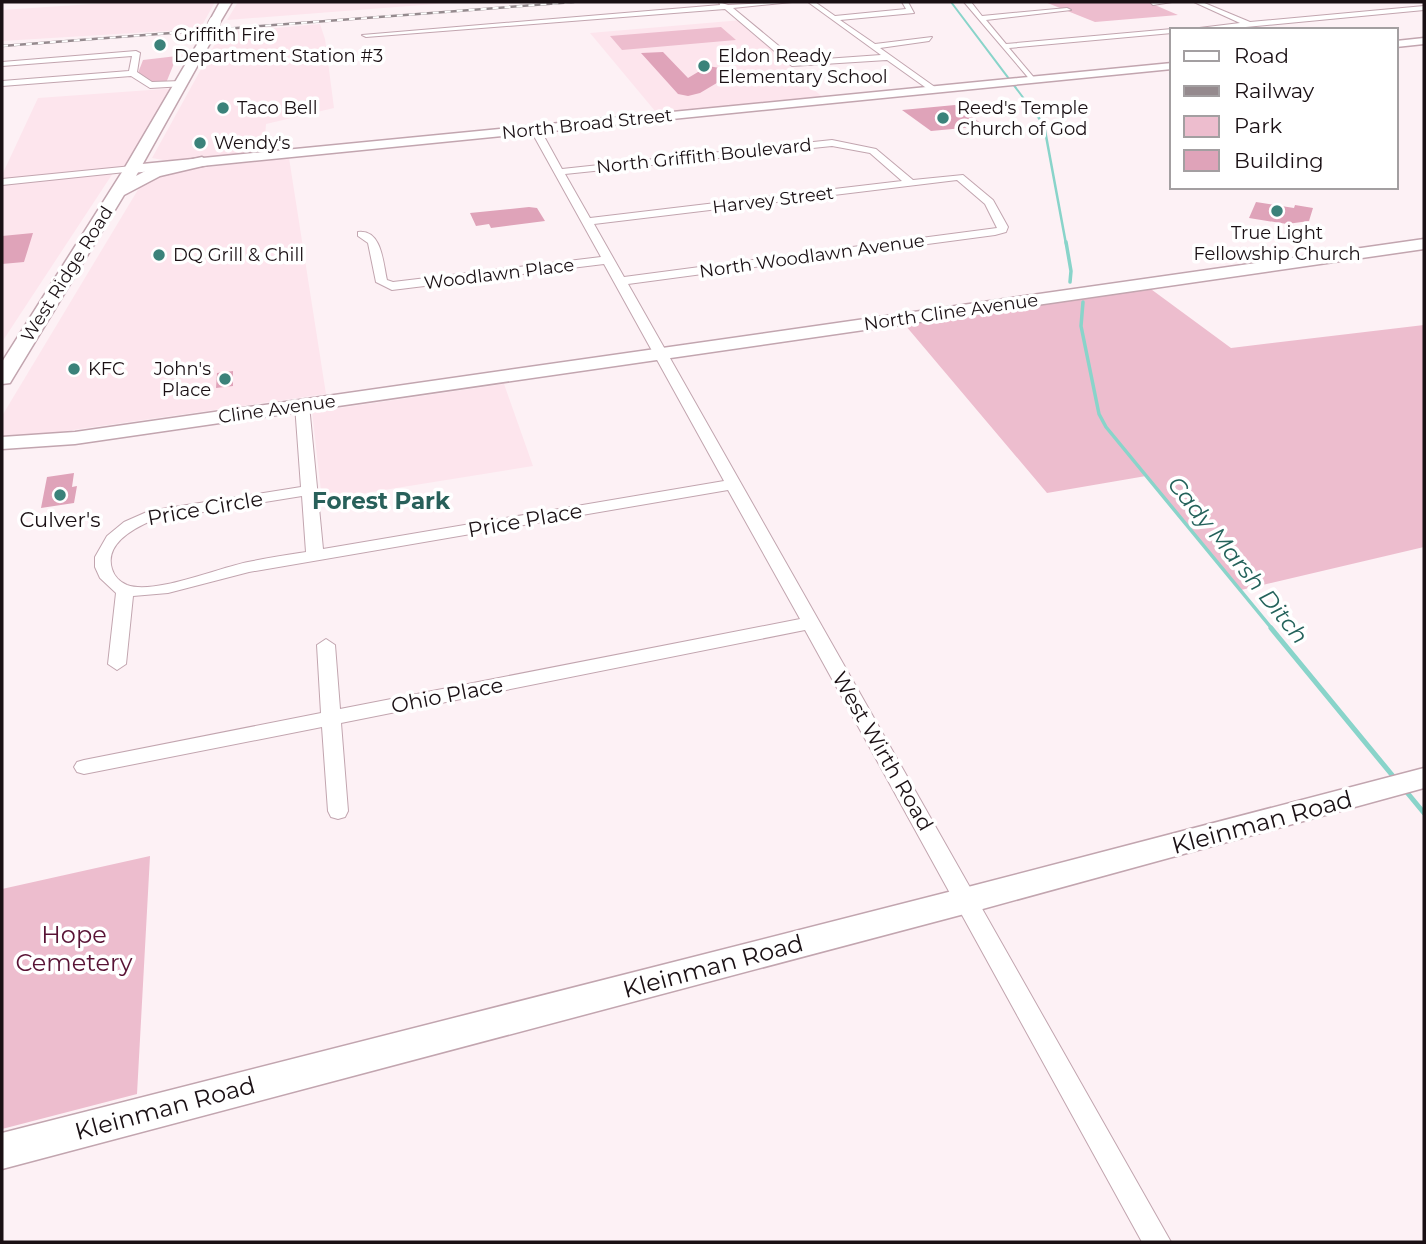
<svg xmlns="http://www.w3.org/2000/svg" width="1426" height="1244" viewBox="0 0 1426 1244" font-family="Montserrat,sans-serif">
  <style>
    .built { fill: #fde5ed }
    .green { fill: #edbdce }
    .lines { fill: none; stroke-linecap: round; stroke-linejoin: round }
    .stream-far3 { stroke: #89d4ca; stroke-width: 2 }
    .stream-far2 { stroke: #89d4ca; stroke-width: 2.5 }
    .stream-far1 { stroke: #89d4ca; stroke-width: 3.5 }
    .stream { stroke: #89d4ca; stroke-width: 5 }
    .building { fill: #dfa3b9 }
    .street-casing { stroke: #c2a5af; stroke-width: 2 }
    .secondary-casing { stroke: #c2a5af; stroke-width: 3 }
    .primary-casing { stroke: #c2a5af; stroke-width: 3 }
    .street { fill: #fff; fill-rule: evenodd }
    .secondary { fill: #fff; fill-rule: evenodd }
    .primary { fill: #fff; fill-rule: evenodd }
    .rail-casing { stroke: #958a8e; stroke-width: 2.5 }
    .rail { stroke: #fff; stroke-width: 2; stroke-dasharray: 6; stroke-linecap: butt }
    .primary-bridge-casing { stroke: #c2a5af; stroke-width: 13; stroke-linecap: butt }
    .primary-bridge { stroke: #fff; stroke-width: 12 }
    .poi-dot { fill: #3b827a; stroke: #fff; stroke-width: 2.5 }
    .labels { text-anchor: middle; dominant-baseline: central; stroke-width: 7; stroke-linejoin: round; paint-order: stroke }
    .far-poi-label { font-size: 18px; fill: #1a1014; stroke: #fff; text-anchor: start }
    .far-street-label { font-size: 18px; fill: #1a1014; stroke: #fff }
    .street-label { font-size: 21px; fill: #1a1014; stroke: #fff }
    .poi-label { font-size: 21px; fill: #1a1014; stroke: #fff }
    .neighbourhood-label { font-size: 23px; font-weight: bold; fill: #28605a; stroke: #fff }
    .water-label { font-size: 23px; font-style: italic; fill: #24625b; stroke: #fff }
    .near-street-label { font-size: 24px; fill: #1a1014; stroke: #fff }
    .near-park-label { font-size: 24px; fill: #591335; stroke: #fff }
  </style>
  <rect width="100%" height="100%" fill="#fdf1f5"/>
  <path class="built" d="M121 2H215L200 29 2 41V10Z
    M238 2H461L227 20Z
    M742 20 791 62V70L826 100 660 117 590 33Z
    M320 24 325 39 334 108 266 124 264 152 169 161 152 158 221 33Z
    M178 88 130 168 115 170 2 342V175L38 98Z
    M289 158 326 394 2 440V416L142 183 157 176 199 168Z
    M504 384 533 466 322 500 312 412Z"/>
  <path class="green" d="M1045 2H1148L1178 15 1095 22Z
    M721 27 736 40 622 50 610 36Z
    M177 56 166 83H152L138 73 143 60Z
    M1144 284 1231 348 1424 325V547L1241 590 1146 476 1047 493 900 319Z
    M150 856 137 1094 2 1129V889Z"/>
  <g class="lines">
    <path class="stream-far3" d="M951 2 1031 108"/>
    <path class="stream-far2" d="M1030 106 1044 125 1066 244"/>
    <path class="stream-far1" d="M1066 242 1071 271 1070 282
      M1083 302 1081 326 1099 414 1106 427 1273 630"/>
    <path class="stream" d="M1271 628 1397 781
      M1405 790 1424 813"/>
  </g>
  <path class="building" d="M663 52 688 78 708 66 737 71 700 93 688 96 678 94 641 53Z
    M955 105 985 126 931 131 902 110Z
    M1256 202 1294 208 1295 205 1313 208 1309 221 1287 224 1249 218Z
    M529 207 537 208 545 221 491 228 489 224 476 226 470 213Z
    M33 233 24 262 2 264V236Z
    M233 371V386L216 388 217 373Z
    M74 473 72 487 77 486 74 503 41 508 47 477Z"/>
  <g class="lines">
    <g class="street-casing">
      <path id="street" d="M719 2 728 5 792 2 733 8 797 61 881 55 808 2H815L835 16 906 9 902 2H908L914 13 840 20 875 44 932 37 929 41 880 48 939 90 932 92 887 60 792 66 725 9 366 37 362 35 720 5Z
        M964 2H971L982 16 1067 8 1071 10 986 20 1006 44 1172 29 1175 30 1172 33 1009 48 1036 80 1032 82Z
        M1150 2H1172L1153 5Z
        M1194 2H1202L1250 22 1424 6V10L1214 30H1183L1240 23Z
        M136 51 140 53 137 72 152 82 182 81 185 86 150 88 131 76 2 86V81L129 71 132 56 2 66V62Z
        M535 126 540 129 562 169 832 140 876 149 913 180 963 175 993 200 1008 227 1006 232 995 235 628 284 1171 1242H1142L805 630 341 723 348 811 345 817 338 819 331 817 328 811 322 727 84 774 77 772 74 767 77 762 84 760 321 713 317 645 326 639 335 645 340 709 800 619 728 490 249 572 168 593 133 596 126 664 117 670 108 664 116 593 100 578 95 567V557L107 536 124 522 149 511 301 487 295 405 297 402H307L309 405 323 549 724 481 604 264 392 290 376 282 368 243 358 236V232C382 229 383 263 387 280L393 282 601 257 530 129ZM832 146 870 153 902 181 590 218 565 174ZM957 180 985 204 997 228 624 277 594 224ZM302 496 306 552C287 555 267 558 248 562 218 568 154 595 127 585 120 582 114 576 112 569 104 544 134 528 153 520Z
        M132 166 135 167V171L2 185V179Z"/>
    </g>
    <g class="secondary-casing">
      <path id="secondary" d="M1424 38V44L1396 47V41Z
        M1172 63V69L132 173 125 169 132 165Z
        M1424 239V249L75 444 2 449V437L75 432Z
        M1424 768V788L968 913 2 1169V1133L968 887Z"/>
    </g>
    <g class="primary-casing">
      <path id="primary" d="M220 2H232L219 24H211L209 22Z
        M208 32 214 36 136 176 149 169 202 157 210 162 207 165 160 176 124 195 13 378 10 383 2 384V362L124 169 202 36Z"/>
    </g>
    <use href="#street" class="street"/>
    <use href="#secondary" class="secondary"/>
    <use href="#primary" class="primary"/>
    <g class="rail-casing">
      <path id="rail" d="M2 46 574 2"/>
    </g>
    <use href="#rail" class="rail"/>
    <g class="primary-bridge-casing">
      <path id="primary-bridge" d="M208 36 215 22"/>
    </g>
    <use href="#primary-bridge" class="primary-bridge"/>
  </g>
  <g class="poi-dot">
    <circle cx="160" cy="45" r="7"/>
    <circle cx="704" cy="66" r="7"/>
    <circle cx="223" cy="108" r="7"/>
    <circle cx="943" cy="118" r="7"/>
    <circle cx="200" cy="143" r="7"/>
    <circle cx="1277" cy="211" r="7"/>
    <circle cx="159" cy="255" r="7"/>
    <circle cx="74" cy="369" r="7"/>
    <circle cx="225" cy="379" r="7"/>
    <circle cx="60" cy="495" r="7"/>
  </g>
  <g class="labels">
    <g class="far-poi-label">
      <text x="174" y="35">Griffith Fire<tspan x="174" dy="21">Department Station #3</tspan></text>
      <text x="718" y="56">Eldon Ready<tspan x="718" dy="21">Elementary School</tspan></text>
      <text x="237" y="108">Taco Bell</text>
      <text x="957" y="108">Reed's Temple<tspan x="957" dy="21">Church of God</tspan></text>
      <text x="214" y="143">Wendy's</text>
      <text x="1277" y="233" text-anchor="middle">True Light<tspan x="1277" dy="21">Fellowship Church</tspan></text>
      <text x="173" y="255">DQ Grill &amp; Chill</text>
      <text x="88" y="369">KFC</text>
      <text x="211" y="369" text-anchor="end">John's<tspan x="211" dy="21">Place</tspan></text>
    </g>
    <g class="far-street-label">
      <text transform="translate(587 124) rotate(-6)">North Broad Street</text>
      <text transform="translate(704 156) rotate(-6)">North Griffith Boulevard</text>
      <text transform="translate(773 200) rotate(-7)">Harvey Street</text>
      <text transform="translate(812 256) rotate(-8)">North Woodlawn Avenue</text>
      <text transform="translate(67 274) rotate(-58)">West Ridge Road</text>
      <text transform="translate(499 274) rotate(-7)">Woodlawn Place</text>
      <text transform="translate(951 312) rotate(-8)">North Cline Avenue</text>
      <text transform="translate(277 409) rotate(-8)">Cline Avenue</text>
    </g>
    <g class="street-label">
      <text transform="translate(205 508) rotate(-10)">Price Circle</text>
      <text transform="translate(525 520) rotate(-10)">Price Place</text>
      <text transform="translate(447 695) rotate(-11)">Ohio Place</text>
      <text transform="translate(883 751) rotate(60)">West Wirth Road</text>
    </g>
    <g class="poi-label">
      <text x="60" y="519">Culver's</text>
    </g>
    <g class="neighbourhood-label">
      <text x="381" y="501">Forest Park</text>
    </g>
    <g class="water-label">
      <text transform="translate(1238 560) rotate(51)">Cady Marsh Ditch</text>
    </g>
    <g class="near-street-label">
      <text transform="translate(1262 822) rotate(-15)">Kleinman Road</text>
      <text transform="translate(713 966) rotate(-15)">Kleinman Road</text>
      <text transform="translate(165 1108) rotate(-15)">Kleinman Road</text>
    </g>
    <g class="near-park-label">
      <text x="74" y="934">Hope<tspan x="74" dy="28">Cemetery</tspan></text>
    </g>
  </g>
  <rect width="1426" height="1244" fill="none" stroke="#1a1014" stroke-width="7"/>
  <rect x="1170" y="28" width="228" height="161" fill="#ffffff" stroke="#a39fa1" stroke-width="2"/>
  <rect x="1184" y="51" width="35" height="10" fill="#ffffff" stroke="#a39fa1" stroke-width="2"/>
  <text x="1234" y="63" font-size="21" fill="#1a1014">Road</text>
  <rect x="1184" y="86" width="35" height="10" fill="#958a8e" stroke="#a39fa1" stroke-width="2"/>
  <text x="1234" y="98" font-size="21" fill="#1a1014">Railway</text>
  <rect x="1184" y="116" width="35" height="21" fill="#edbdce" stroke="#a39fa1" stroke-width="2"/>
  <text x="1234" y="133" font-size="21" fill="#1a1014">Park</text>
  <rect x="1184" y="150" width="35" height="21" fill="#dfa3b9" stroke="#a39fa1" stroke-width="2"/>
  <text x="1234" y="168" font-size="21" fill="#1a1014">Building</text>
</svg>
